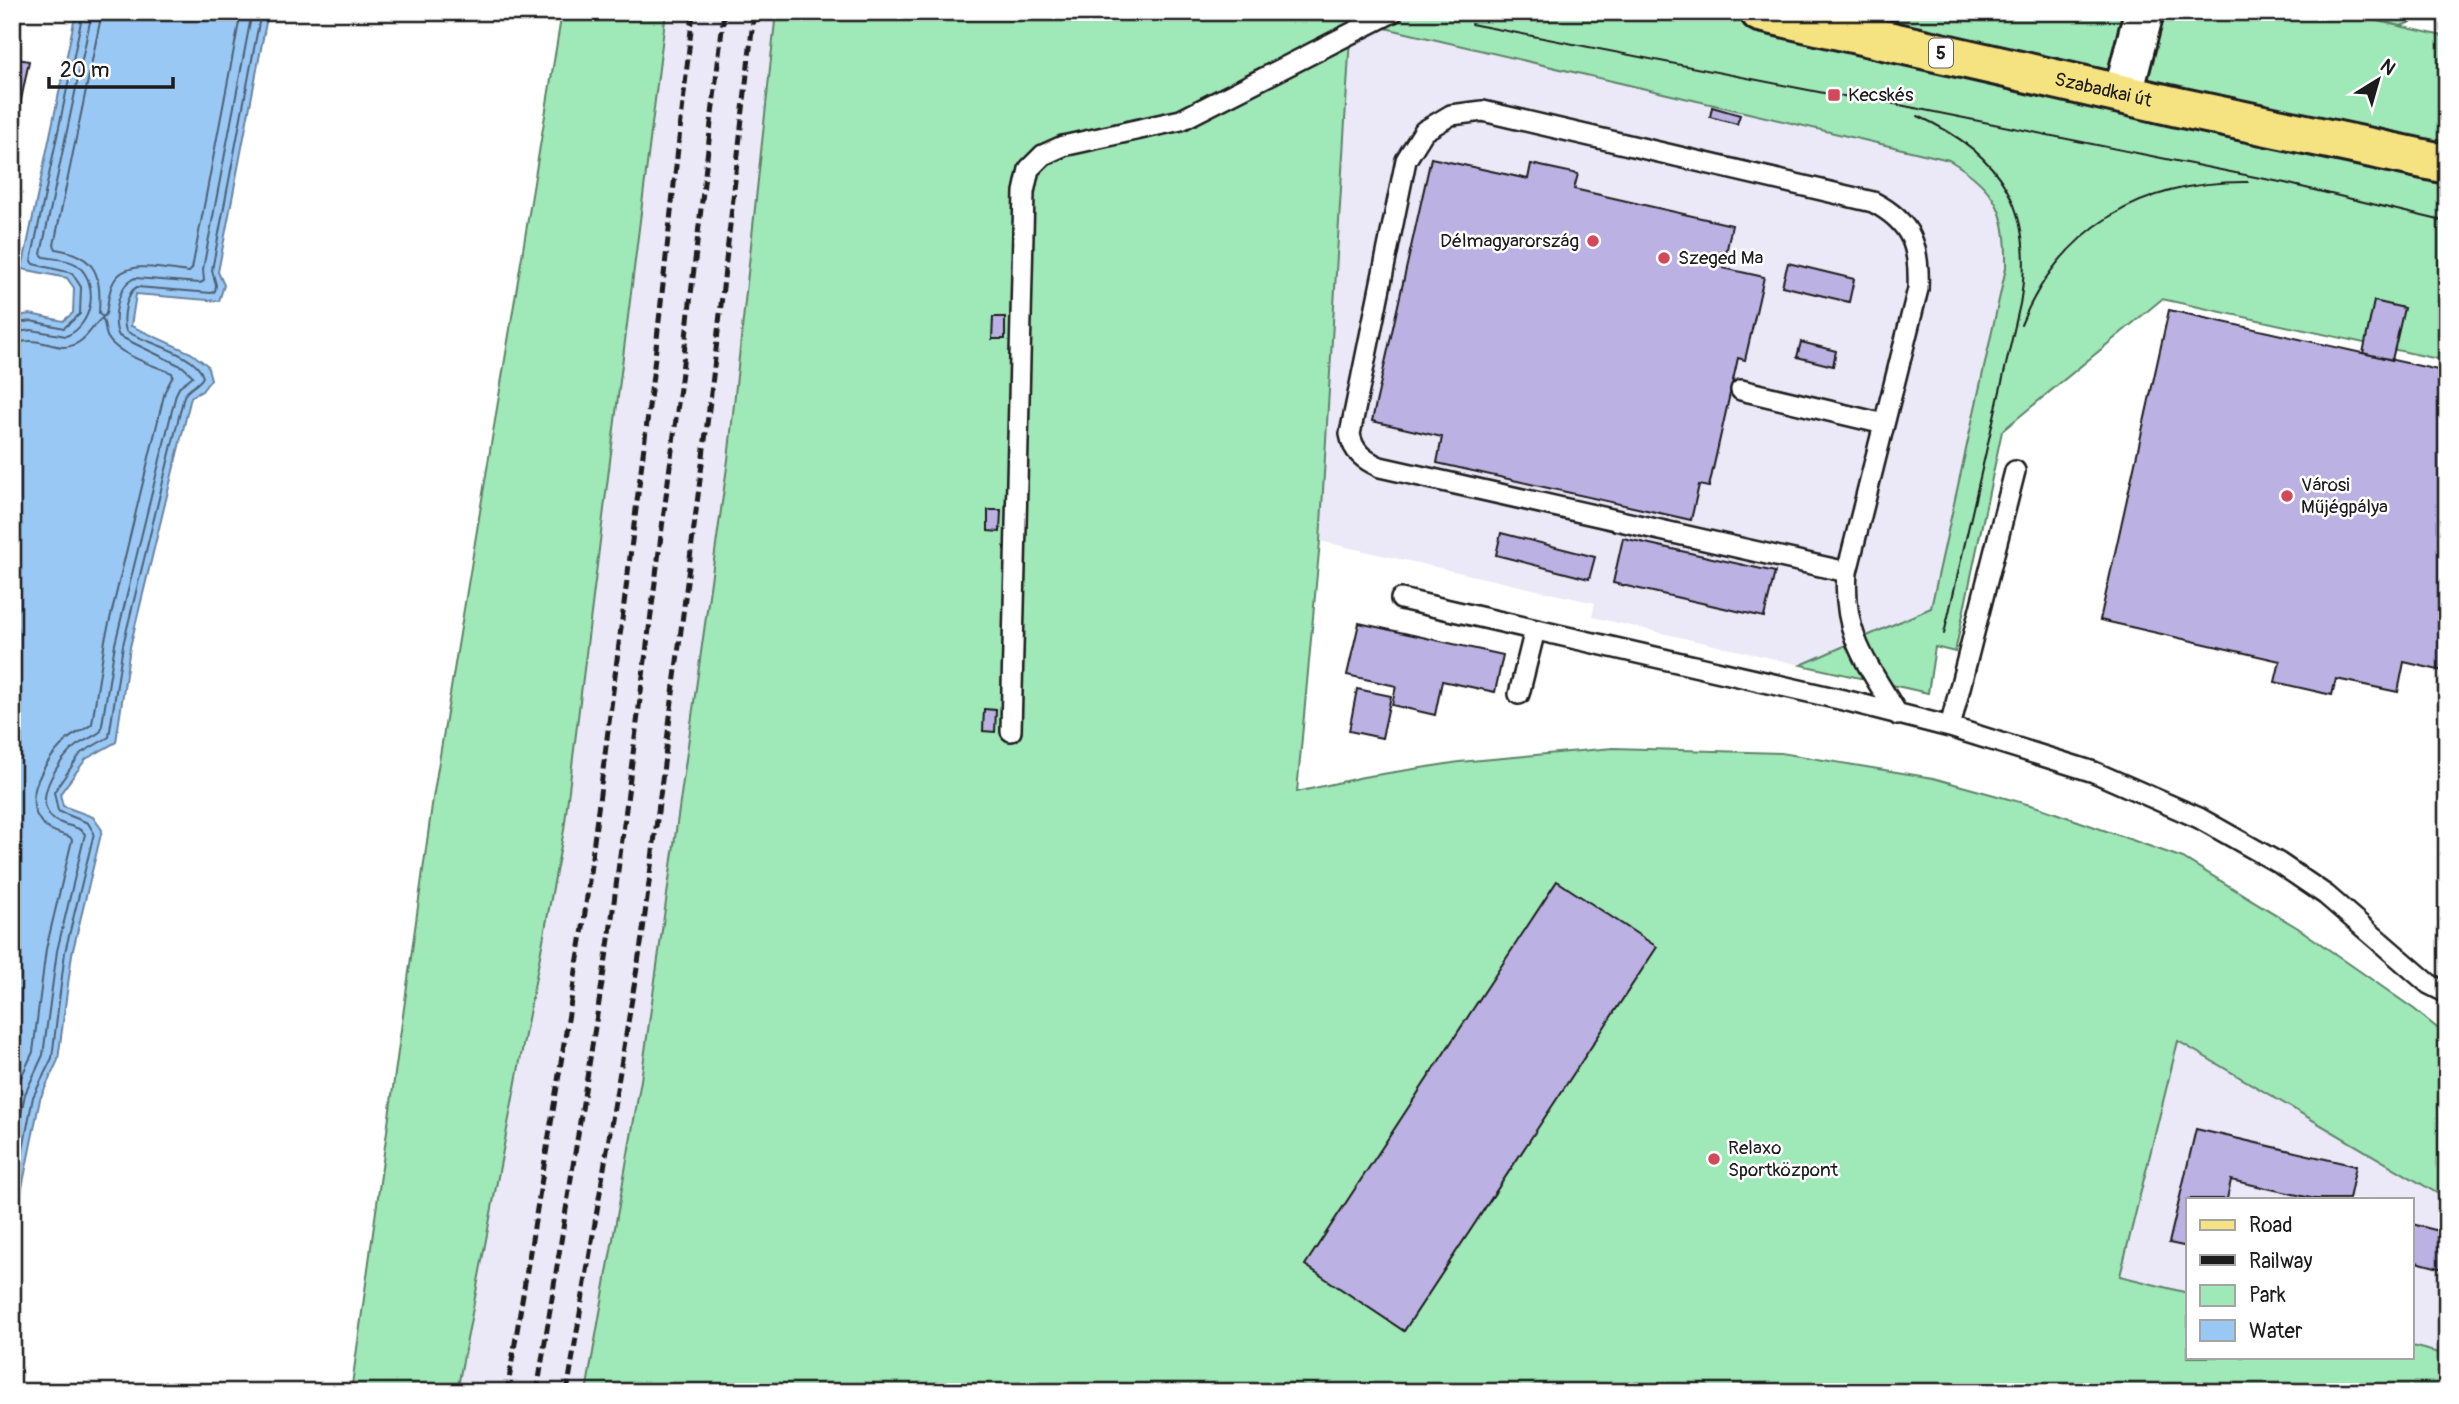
<svg xmlns="http://www.w3.org/2000/svg" width="2459" height="1404" viewBox="0 0 2459 1404" font-family="Pangolin,sans-serif">
  <style>
    .built { fill: #ebe8f7 }
    .green { fill: #9fe8b7; stroke: #5e826a; stroke-width: 2 }
    .water { fill: #9ac8f5; stroke: #68839e; stroke-width: 2 }
    .lines { fill: none; stroke-linecap: round; stroke-linejoin: round }
    .shore { stroke: #4e6173; stroke-width: 2 }
    .building { fill: #bbb1e3; stroke: #1c1c1c; stroke-width: 2 }
    .lane-casing { stroke: #1c1c1c; stroke-width: 24 }
    .street-casing { stroke: #1c1c1c; stroke-width: 44 }
    .primary-casing { stroke: #1c1c1c; stroke-width: 44 }
    .lane { stroke: #fff; stroke-width: 19 }
    .street { stroke: #fff; stroke-width: 38 }
    .primary { stroke: #f5e382; stroke-width: 38 }
    .tram { stroke: #1c1c1c; stroke-width: 2 }
    .rail { stroke: #1c1c1c; stroke-width: 5; stroke-dasharray: 10 5; stroke-linecap: butt }
    .poi-dot { fill: #d1495b; stroke: #fff; stroke-width: 2.5 }
    .labels { text-anchor: middle; dominant-baseline: central; stroke-width: 5; stroke-linejoin: round; paint-order: stroke }
    .shield { fill: #fff; stroke: #606060; stroke-width: 2 }
    .shield-label { font-size: 18px; font-weight: bold; fill: #1c1c1c }
    .street-label { font-size: 19px; fill: #1c1c1c; stroke: #fff }
    .poi-label { font-size: 19px; fill: #1c1c1c; stroke: #fff; text-anchor: start }
  </style>
  <rect width="100%" height="100%" fill="#fff"/>
  <filter id="ink" filterUnits="userSpaceOnUse"><feTurbulence type="fractalNoise" baseFrequency=".0143" numOctaves="2"/><feDisplacementMap in="SourceGraphic" scale="14" xChannelSelector="R" yChannelSelector="G"/><feConvolveMatrix kernelMatrix="1 2 1 2 8 2 1 2 1" color-interpolation-filters="sRGB"/></filter>
  <g filter="url(#ink)">
    <path class="built" d="M666 12H776L728 460 641 1080 586 1392H457L565 830Z
      M1350 20 1949 160 1969 172 1983 185 1999 209 2007 235 2006 268 1931 608 1801 665 1592 617 1595 603 1320 541Z
      M2178 1041 2447 1199V1355L2412 1346V1199H2188V1293L2120 1276Z"/>
    <path class="green" d="M562 12H666L564 830 457 1392H351L433 798Z
      M776 12H2339L2447 37V361L2162 299 2002 431 1955 652 1935 647 1928 693 1801 665 1931 608 2006 268C2007 213 1998 189 1949 160L1351 20 1320 541 1297 792 1363 777 1459 762 1613 748 1781 753 1933 778 2041 808 2183 858 2298 928 2414 1009 2447 1036V1199L2178 1041 2120 1276 2188 1293V1357H2412V1346L2447 1355V1392H586L641 1080 728 460Z
      M2344 12H2416L2411 22 2401 26Z"/>
    <path class="water" d="M76 12H268L218 272 224 285 219 301 136 294 131 326 191 353 207 365 211 379 202 391 191 397 130 647 116 742 86 759 60 794 63 806 93 817 102 830 72 954 58 1060 40 1099 12 1237V317L30 314 63 321 73 313 74 288 67 278 22 269Z"/>
    <g class="lines">
      <path class="shore" d="M102 12 54 245 56 249C98 256 101 276 99 314L103 317 106 314C108 304 108 291 114 281 127 258 167 270 189 272L192 269 241 12
        M12 324 31 321 64 328 80 314 81 287 72 273 33 264 31 261 83 12
        M12 333 31 330 66 336C93 326 100 283 77 265 69 259 54 259 44 257L41 254 92 12
        M12 343C18 343 24 341 29 341 47 340 62 354 79 342 89 336 94 324 102 318 106 324 104 331 108 338 117 354 155 366 172 373L173 376 165 391 105 640 92 724C85 730 75 733 68 739 47 758 17 800 45 826 52 832 62 834 70 837L72 840 46 949 33 1052 16 1088 12 1104
        M12 1160 25 1094 43 1055 57 951 85 834C78 824 60 827 51 817 33 797 60 758 77 745 85 740 94 737 101 731L115 644 176 394 180 386 193 376 183 367 119 336C111 321 118 284 135 278L200 283 204 281 203 269 252 12
        M12 1207 33 1097 52 1058 65 952 94 833 88 823 58 811 54 792 81 753 109 737 123 645 184 396C188 388 198 386 203 377 198 354 145 343 126 331 122 319 126 292 137 287L211 293 215 291 216 285 212 270 261 12"/>
    </g>
    <path class="building" d="M12 58 29 61 20 105 12 103Z
      M1712 107 1740 115 1737 124 1710 117Z
      M1431 158 1528 179 1531 164 1578 174 1574 189 1732 225 1723 268 1764 277 1745 360 1738 358 1709 487 1699 485 1691 520 1437 463 1442 437 1372 421Z
      M1788 263 1854 279 1849 302 1782 286Z
      M2374 301 2404 308 2392 360 2363 353Z
      M2169 310 2447 372V672L2404 662 2398 692 2336 679 2332 695 2275 682 2280 661 2100 620Z
      M993 317H1005V339H992Z
      M1801 342 1836 351 1833 366 1797 357Z
      M988 510H1001L1000 532 988 531Z
      M1501 533 1595 557 1589 579 1496 555Z
      M1623 538 1775 572 1764 617 1613 583Z
      M1359 623 1503 655 1495 692 1442 681 1435 715 1392 705 1396 686 1347 675Z
      M1357 689 1391 696 1382 738 1349 731Z
      M984 709 996 710 995 732 983 731Z
      M1557 881 1657 947 1404 1331 1305 1265Z
      M2196 1129 2356 1166 2349 1199H2315L2231 1180 2227 1199H2188V1247L2169 1243Z
      M2412 1224 2447 1233V1270L2412 1261Z"/>
    <g class="lines">
      <g class="lane-casing">
        <path id="lane" d="M1741 390 1884 424
          M1847 572 1380 467C1364 460 1353 452 1350 434L1406 160 1424 131 1451 115 1483 111 1873 202C1912 222 1920 247 1918 289L1847 572C1842 635 1867 663 1898 715
          M1401 599 1852 702 1950 727 2094 772 2199 818 2279 863 2326 895 2429 984 2447 993
          M1519 694 1535 630
          M1950 727 2015 471
          M1011 731 1024 192 1029 169 1043 155 1063 146 1181 120 1393 12"/>
      </g>
      <g class="street-casing">
        <path id="street" d="M2123 94 2144 12"/>
      </g>
      <g class="primary-casing">
        <g id="primary">
          <path id="s1" d="M1760 12 2178 107 2447 164"/>
        </g>
      </g>
      <use href="#lane" class="lane"/>
      <use href="#street" class="street"/>
      <use href="#primary" class="primary"/>
      <path class="tram" d="M1471 24 1834 95 1870 99 2285 183 2447 222
        M1918 116C2003 154 2036 212 2020 304L1944 634
        M2021 325C2062 226 2143 181 2248 182"/>
      <path class="rail" d="M507 1392 583 928 653 375 693 12
        M537 1392 610 933 681 380 724 12
        M567 1392 642 938 712 385 754 12"/>
    </g>
  </g>
  <g class="poi-dot">
    <rect x="1827" y="88" width="14" height="14" rx="3.5"/>
    <circle cx="1593" cy="241" r="7"/>
    <circle cx="1664" cy="258" r="7"/>
    <circle cx="2287" cy="496" r="7"/>
    <circle cx="1714" cy="1159" r="7"/>
  </g>
  <g class="labels">
    <rect class="shield" x="1929" y="38.5" width="24" height="29" rx="5"/>
    <g class="shield-label">
      <text x="1941" y="53">5</text>
    </g>
    <g class="street-label">
      <text stroke="none"><textPath href="#s1" startOffset="352">Szabadkai út</textPath></text>
    </g>
    <g class="poi-label">
      <text x="1848" y="95">Kecskés</text>
      <text x="1579" y="241" text-anchor="end">Délmagyarország</text>
      <text x="1678" y="258">Szeged Ma</text>
      <text x="2301" y="485">Városi<tspan x="2301" dy="22">Műjégpálya</tspan></text>
      <text x="1728" y="1148">Relaxo<tspan x="1728" dy="22">Sportközpont</tspan></text>
    </g>
  </g>
  <rect width="2459" height="1404" fill="none" stroke="#fff" stroke-width="42"/>
  <rect x="21" y="21" width="2417" height="1362" fill="none" stroke="#1c1c1c" stroke-width="2.5" filter="url(#ink)"/>
  <rect x="2186" y="1198" width="228" height="161" fill="#ffffff" stroke="#a4a4a4" stroke-width="2"/>
  <rect x="2200" y="1220" width="35" height="10" fill="#f5e382" stroke="#a4a4a4" stroke-width="2"/>
  <text x="2249" y="1232" font-size="21" fill="#1c1c1c">Road</text>
  <rect x="2200" y="1255" width="35" height="10" fill="#1c1c1c" stroke="#a4a4a4" stroke-width="2"/>
  <text x="2249" y="1268" font-size="21" fill="#1c1c1c">Railway</text>
  <rect x="2200" y="1285" width="35" height="21" fill="#9fe8b7" stroke="#a4a4a4" stroke-width="2"/>
  <text x="2249" y="1302" font-size="21" fill="#1c1c1c">Park</text>
  <rect x="2200" y="1320" width="35" height="21" fill="#9ac8f5" stroke="#a4a4a4" stroke-width="2"/>
  <text x="2249" y="1338" font-size="21" fill="#1c1c1c">Water</text>
  <g transform="translate(2378 80) rotate(37)" stroke="#ffffff" stroke-width="5" paint-order="stroke">
  <path d="M0-5L12 26L0 18L-12 26Z" fill="#1c1c1c"/>
  <text y="-10" font-size="19" font-weight="bold" text-anchor="middle" fill="#1c1c1c">N</text>
  </g>
  <path d="M49 77v10h124v-10" fill="none" stroke="#1c1c1c" stroke-width="3.5"/>
  <text x="60" y="77" font-size="21" fill="#1c1c1c" stroke="#ffffff" stroke-width="5" paint-order="stroke">20 m</text>
</svg>
